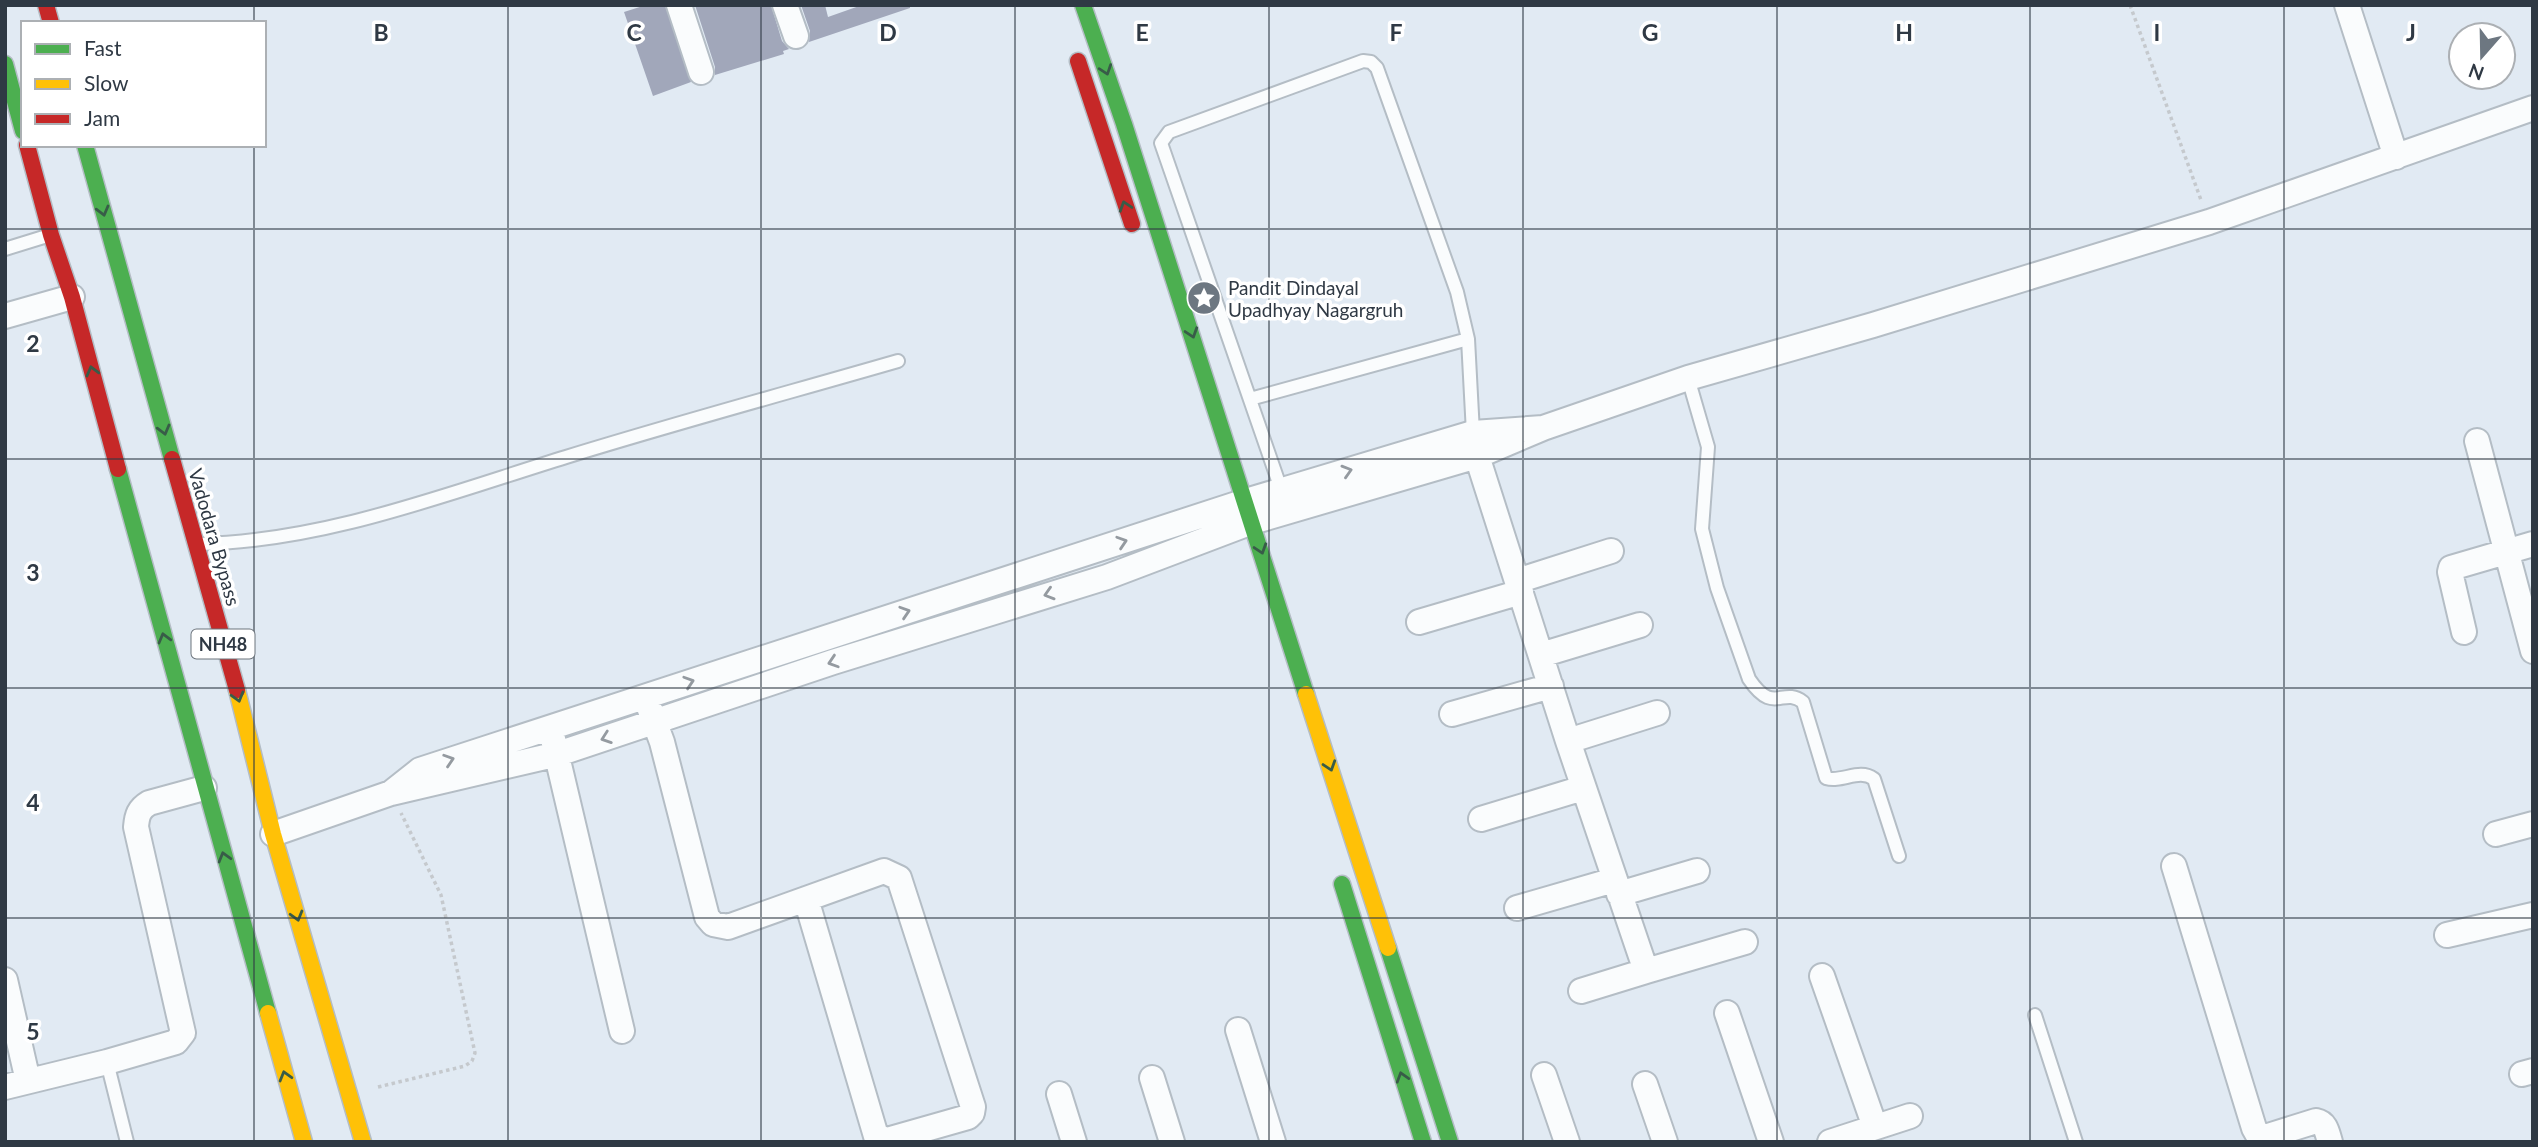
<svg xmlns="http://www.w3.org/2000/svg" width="2538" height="1147" viewBox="0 0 2538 1147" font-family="Lato,sans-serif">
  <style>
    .building { fill: #a1a7ba }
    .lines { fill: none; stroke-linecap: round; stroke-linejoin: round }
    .lane-casing { stroke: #b4bdc5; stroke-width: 16 }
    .street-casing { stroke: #b4bdc5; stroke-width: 28 }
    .fast-casing { stroke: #b4bdc5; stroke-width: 19 }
    .slow-casing { stroke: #b4bdc5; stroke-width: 19 }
    .jam-casing { stroke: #b4bdc5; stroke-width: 19 }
    .path { stroke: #c5c9cd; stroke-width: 3.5; stroke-dasharray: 3.5 3.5; stroke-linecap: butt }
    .lane { stroke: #fafcfd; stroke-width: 12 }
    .street { stroke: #fafcfd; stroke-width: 24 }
    .fast { stroke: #4caf50; stroke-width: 16 }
    .slow { stroke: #ffc107; stroke-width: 16 }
    .jam { stroke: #c62828; stroke-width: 16 }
    .oneway { stroke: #385c48 }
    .oneway2 { stroke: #949aa0 }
    .grid { fill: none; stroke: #2f3944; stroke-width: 2; stroke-opacity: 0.55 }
    .labels { text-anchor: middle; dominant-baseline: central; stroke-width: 7; stroke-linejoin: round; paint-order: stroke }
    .shield { fill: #fff; stroke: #6d747c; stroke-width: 2 }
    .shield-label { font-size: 18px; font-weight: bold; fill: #2f3944 }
    .poi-label { font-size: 19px; fill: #2f3944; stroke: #fff; text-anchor: start }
    .street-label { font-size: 19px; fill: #2f3944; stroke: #fff }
    .grid-label { font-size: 23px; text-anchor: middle; font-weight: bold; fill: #2f3944; stroke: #fff; stroke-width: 7; stroke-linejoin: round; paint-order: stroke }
  </style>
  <rect width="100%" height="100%" fill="#e1eaf3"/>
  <path class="building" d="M646 5H665L691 82 653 96 624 12Z
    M695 5H771L782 41 789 49 783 51 784 54 715 75V67Z
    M801 5H825L828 17 862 5H910V8L809 42 810 31Z"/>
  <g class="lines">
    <g class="lane-casing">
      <path id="lane" d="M5 249 47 236
        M1688 378 1708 447 1702 529 1717 588 1749 679C1774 716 1782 686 1803 702L1826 778C1842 783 1859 768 1874 779L1899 856
        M1250 399 1468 339
        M1282 492 1161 143 1169 132 1363 61 1371 62 1377 68 1457 292 1468 339 1473 433
        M199 544C326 541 446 494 566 457 676 423 787 393 898 361
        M2035 1015 2076 1142
        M107 1062 127 1142"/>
    </g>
    <g class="street-casing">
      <path id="street" d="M679 5 701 72
        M785 5 796 36
        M2347 5 2396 157
        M5 316 72 297
        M1543 428 1688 378 1873 325 2209 222 2533 108
        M1475 441 1477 456 1568 741 1646 971 1745 942
        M2477 441 2533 651
        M1517 581 1611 551
        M1419 622 1521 592
        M2464 632 2450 572 2451 568 2533 544
        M1541 655 1640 625
        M649 707 662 742 707 917 713 924 728 927 884 871 899 878 973 1107 972 1113 968 1117 887 1140 876 1136 806 899
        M1452 714 1551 686
        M553 739 622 1031
        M1568 741 1657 713
        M1481 819 1583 788
        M273 834 391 793 558 754 833 662 1107 577 1252 522 1477 456 1543 428 1473 433 1246 501 420 770 391 793
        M2496 834 2533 824
        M2174 866 2254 1128 2258 1135 2265 1137 2316 1121C2326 1123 2327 1132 2330 1142
        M1619 894 1697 871
        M1517 908 1614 880
        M2447 935 2533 915
        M1822 976 1875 1127
        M5 980 28 1081
        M1581 991 1646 971
        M1727 1013 1771 1142
        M1238 1030 1273 1142
        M2522 1074 2533 1071
        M1544 1075 1567 1142
        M1152 1078 1172 1142
        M1645 1084 1665 1142
        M5 1087 107 1062 176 1042 183 1033 136 827C137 815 139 809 149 803L204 788
        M1059 1094 1074 1142
        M1830 1142 1910 1116"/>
    </g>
    <g class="fast-casing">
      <path id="fast" d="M1083 5 1124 124 1306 694
        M5 64 23 131
        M85 145 172 459
        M118 469 268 1013
        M1342 884 1423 1142
        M1388 948 1450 1142"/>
    </g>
    <g class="slow-casing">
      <path id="slow" d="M237 690 273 834 363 1142
        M1306 694 1388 948
        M268 1013 304 1142"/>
    </g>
    <g class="jam-casing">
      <path id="jam" d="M46 5 51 23
        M1078 61 1132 224
        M27 145 51 235 72 297 118 469
        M172 459 237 690"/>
    </g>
    <path class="path" d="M2130 5 2201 200
      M378 1087 465 1066 472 1061 475 1053 441 895 401 813"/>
    <use href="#lane" class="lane"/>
    <use href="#street" class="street"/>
    <use href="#fast" class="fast"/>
    <use href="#slow" class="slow"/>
    <use href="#jam" class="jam"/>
  </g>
  <defs><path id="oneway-chevron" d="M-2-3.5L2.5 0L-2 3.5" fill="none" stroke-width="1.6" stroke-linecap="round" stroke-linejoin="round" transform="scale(1.75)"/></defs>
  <g class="oneway">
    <use href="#oneway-chevron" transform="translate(1106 70) rotate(71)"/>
    <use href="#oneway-chevron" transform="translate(1125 206) rotate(-108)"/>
    <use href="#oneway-chevron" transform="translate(103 211) rotate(75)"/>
    <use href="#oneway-chevron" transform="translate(1192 333) rotate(72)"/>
    <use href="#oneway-chevron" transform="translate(92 371) rotate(-105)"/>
    <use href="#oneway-chevron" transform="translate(164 430) rotate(75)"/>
    <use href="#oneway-chevron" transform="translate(1261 549) rotate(72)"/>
    <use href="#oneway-chevron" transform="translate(164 638) rotate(-105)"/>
    <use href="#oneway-chevron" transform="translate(238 697) rotate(74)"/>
    <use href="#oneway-chevron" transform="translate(1330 766) rotate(72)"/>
    <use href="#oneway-chevron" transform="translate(224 857) rotate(-106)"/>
    <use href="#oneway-chevron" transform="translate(297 916) rotate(74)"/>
    <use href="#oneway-chevron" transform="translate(285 1076) rotate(-106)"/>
    <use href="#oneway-chevron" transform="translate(1402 1077) rotate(-107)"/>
  </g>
  <g class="oneway2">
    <use href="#oneway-chevron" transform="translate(1347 471) rotate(-17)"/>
    <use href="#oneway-chevron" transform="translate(1122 542) rotate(-18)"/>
    <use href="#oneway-chevron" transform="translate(1049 594) rotate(163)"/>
    <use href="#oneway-chevron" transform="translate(905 612) rotate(-18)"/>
    <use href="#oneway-chevron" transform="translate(833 662) rotate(162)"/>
    <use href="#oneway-chevron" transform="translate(689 682) rotate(-18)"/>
    <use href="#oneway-chevron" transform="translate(606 738) rotate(161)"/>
    <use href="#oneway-chevron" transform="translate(449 760) rotate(-18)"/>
  </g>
  <path class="grid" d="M254 5V23M508 5V1142M761 5V1142M1015 5V1142M1269 5V1142M1523 5V1142M1777 5V1142M2030 5V1142M2284 5V1142M254 145V1142M5 229H2533M5 459H2533M5 688H2533M5 918H2533"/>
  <defs>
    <g id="sight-disc" transform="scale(1.75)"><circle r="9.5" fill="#6d7781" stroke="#fff"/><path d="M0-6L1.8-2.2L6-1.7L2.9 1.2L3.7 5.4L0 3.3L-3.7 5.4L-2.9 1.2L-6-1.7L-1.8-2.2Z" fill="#fff"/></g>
  </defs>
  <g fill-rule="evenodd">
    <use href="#sight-disc" x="1204" y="298"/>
  </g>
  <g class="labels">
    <rect class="shield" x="191.5" y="629.5" width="63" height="29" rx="5"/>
    <g class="shield-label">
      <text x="223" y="644">NH48</text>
    </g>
    <g class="poi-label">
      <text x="1228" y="287">Pandit Dindayal<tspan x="1228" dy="22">Upadhyay Nagargruh</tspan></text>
    </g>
    <g class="street-label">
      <text transform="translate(215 537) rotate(74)">Vadodara Bypass</text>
    </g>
  </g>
  <g class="grid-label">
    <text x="381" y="41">B</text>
    <text x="634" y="41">C</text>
    <text x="888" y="41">D</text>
    <text x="1142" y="41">E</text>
    <text x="1396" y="41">F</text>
    <text x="1650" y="41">G</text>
    <text x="1904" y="41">H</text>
    <text x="2157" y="41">I</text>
    <text x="2411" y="41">J</text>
    <text x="33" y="352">2</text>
    <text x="33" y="581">3</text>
    <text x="33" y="811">4</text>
    <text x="33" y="1040">5</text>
  </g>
  <rect width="2538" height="1147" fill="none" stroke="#2f3944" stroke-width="14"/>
  <rect x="21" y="21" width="245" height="126" fill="#ffffff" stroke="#acb0b4" stroke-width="2"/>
  <rect x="35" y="44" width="35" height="10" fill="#4caf50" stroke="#acb0b4" stroke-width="2"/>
  <text x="84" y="56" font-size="21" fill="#2f3944">Fast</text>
  <rect x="35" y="79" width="35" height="10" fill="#ffc107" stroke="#acb0b4" stroke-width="2"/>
  <text x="84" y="91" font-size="21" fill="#2f3944">Slow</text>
  <rect x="35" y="114" width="35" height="10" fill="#c62828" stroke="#acb0b4" stroke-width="2"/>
  <text x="84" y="126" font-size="21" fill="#2f3944">Jam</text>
  <g transform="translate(2482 56) rotate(200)"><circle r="33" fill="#ffffff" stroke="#acb0b4" stroke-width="2"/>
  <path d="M0-5L12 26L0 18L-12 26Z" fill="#6d7781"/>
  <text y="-10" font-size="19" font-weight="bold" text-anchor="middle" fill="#2f3944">N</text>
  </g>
</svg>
